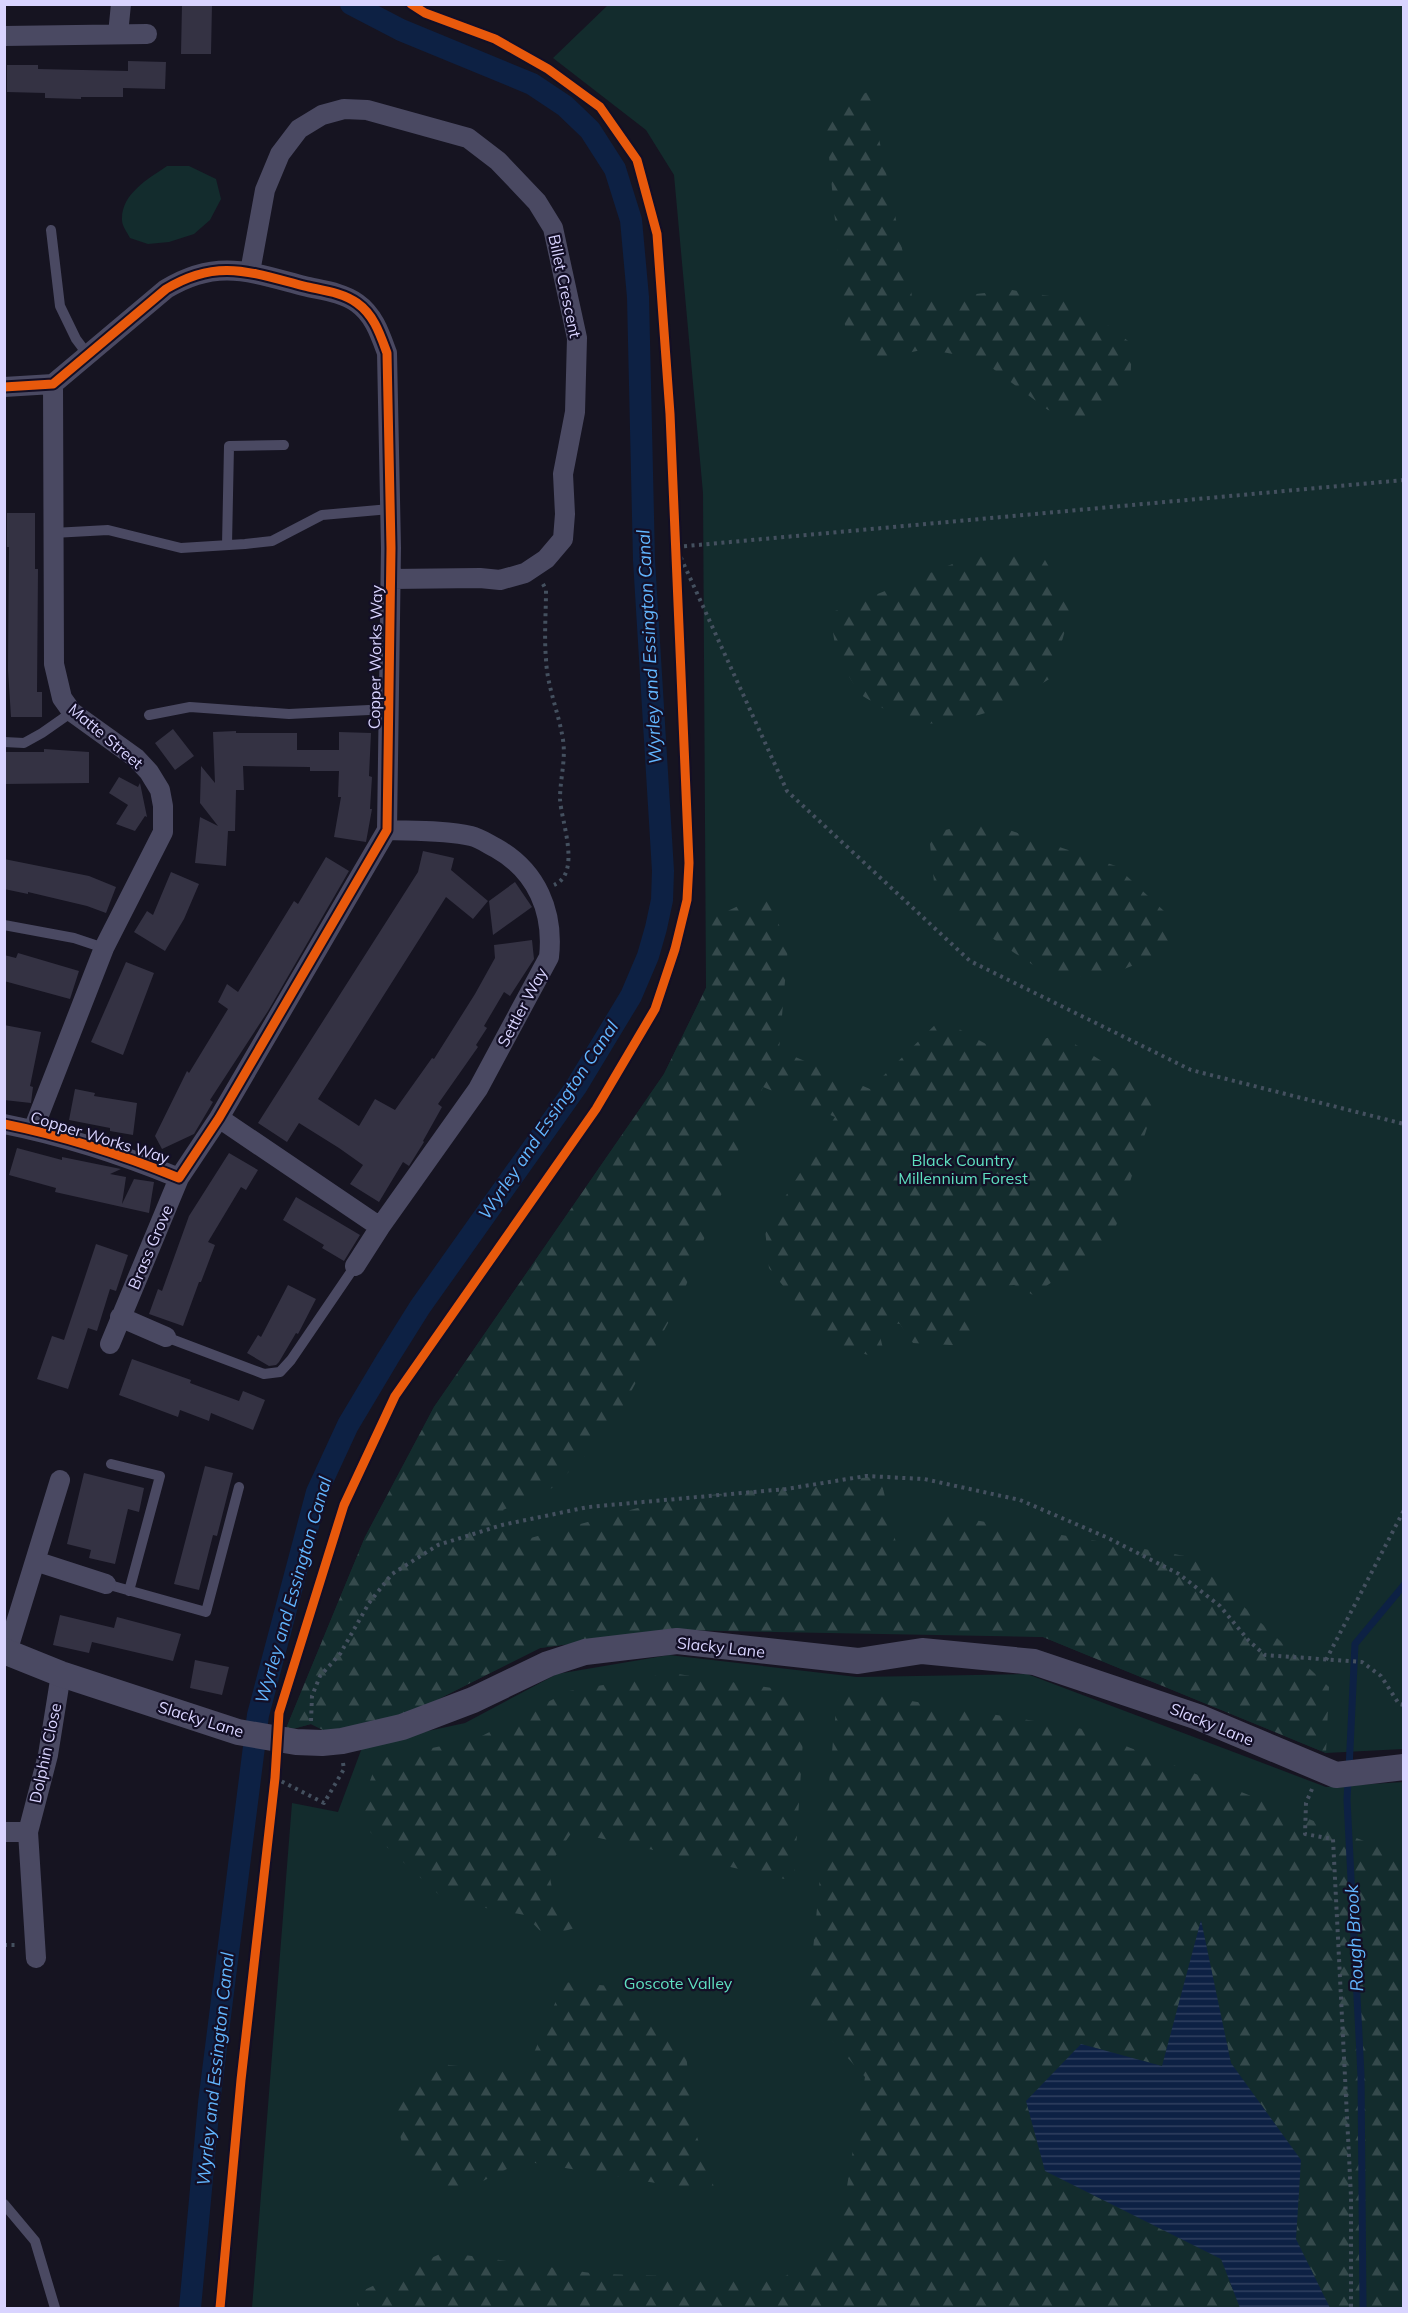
<svg xmlns="http://www.w3.org/2000/svg" width="1408" height="2313" viewBox="0 0 1408 2313" font-family="Mulish,sans-serif">
  <style>
    .green { fill: #132c2d }
    .forest { fill: url(#forest-firs) }
    .water { fill: url(#water-rules) }
    .lines { fill: none; stroke-linecap: round; stroke-linejoin: round }
    .stream { stroke: #0d2144; stroke-width: 7 }
    .canal { stroke: #0d2144; stroke-width: 22 }
    .building { fill: #343243 }
    .path { stroke: #44505f; stroke-width: 4; stroke-dasharray: 3 4.5; stroke-linecap: butt }
    .service { stroke: #4a4962; stroke-width: 10 }
    .minor { stroke: #4a4962; stroke-width: 20 }
    .tertiary { stroke: #4a4962; stroke-width: 26 }
    .cycleway-casing { stroke: #130f26; stroke-width: 13 }
    .cycleway { stroke: #e8590c; stroke-width: 9 }
    .labels { text-anchor: middle; dominant-baseline: central; stroke-width: 4.5; stroke-linejoin: round; paint-order: stroke }
    .street-label { font-size: 16px; fill: #d9d4ff; stroke: #130f26 }
    .park-label { font-size: 16px; fill: #5fe0c0; stroke: #130f26 }
    .water-label { font-size: 18px; font-style: italic; fill: #62b6ff; stroke: #130f26 }
  </style>
  <defs>
    <pattern id="forest-firs" width="22" height="20" patternUnits="userSpaceOnUse" patternTransform="scale(1.5)"><rect width="22" height="20" fill="#132c2d"/><path d="M5 1l3.5 6h-7zM16 11l3.5 6h-7z" fill="#354a4c"/></pattern>
    <pattern id="water-rules" width="6" height="5" patternUnits="userSpaceOnUse" patternTransform="scale(1.5)"><rect width="6" height="5" fill="#0d2144"/><path d="M0 2.5h6" fill="none" stroke="#304060"/></pattern>
  </defs>
  <rect width="100%" height="100%" fill="#161421"/>
  <path class="green" d="M608 5H1403V1749L1326 1753 1043 1637 913 1630H673L540 1648 395 1721 327 1732 311 1724 285 1731 365 1537 434 1407 664 1074 706 988 703 493 674 175 646 130 553 58Z
    M167 166H189L216 179 221 199 210 220 194 234 169 242 148 244 130 238C127 232 122 226 122 220 121 194 148 179 167 166Z
    M669 1655 857 1677 1027 1674 1326 1787 1403 1782V2308H252L292 1803 338 1812 363 1745 465 1723 557 1674Z"/>
  <path class="forest" d="M869 91 913 301 1012 290 1075 300 1132 344 1130 389 1093 421 1048 410 980 359 926 349 870 361 846 337 825 114Z
    M1041 553 1072 607 1051 678 1002 708 952 723 909 724 861 695 837 658 830 613 970 557Z
    M982 821 1116 866 1165 912 1175 949 1096 980 1033 965 972 925 935 892 929 834Z
    M766 893 788 947 779 1050 870 1089 941 1019 1002 1053 1059 1034 1157 1096 1111 1242 1033 1295 1014 1285 981 1289 969 1346 913 1343 900 1324 876 1321 886 1360 829 1344 769 1268 765 1229 835 1117 763 1087 680 1301 608 1434 552 1488 503 1510 520 1541 666 1500 880 1476 897 1547 939 1514 1191 1557 1329 1687 1326 1753 1043 1637 672 1630 540 1648 395 1721 327 1732 311 1724 285 1731 365 1537 434 1407 664 1074 706 988V921Z
    M671 1673 806 1693 794 1881 572 1832 548 1867 554 1899 587 1924 546 1937 525 1915 446 1901 356 1819 378 1759 476 1739 569 1691Z
    M838 1689 1083 1729 1389 1851 1403 1863V2308H1330L1296 2239 1301 2160 1231 2063 1201 1922 1162 2066 1081 2044 1045 2171 1221 2259 1240 2308H357L358 2293 444 2252 598 2274 780 2279 837 2247 865 2077 807 2013Z
    M564 1982 623 1987 686 2053 693 2125 716 2193 523 2161 451 2197 405 2156 391 2097 433 2063 525 2074Z"/>
  <path class="water" d="M1201 1920 1231 2063 1301 2160 1296 2239 1330 2308H1240L1221 2259 1045 2171 1026 2101 1081 2044 1162 2066Z"/>
  <g class="lines">
    <path class="stream" d="M1349 1769 1355 1644 1404 1585
      M1348 1780 1347 1800 1361 2075 1363 2308"/>
    <path class="canal" d="M190 2308 209 2103 258 1715 317 1492 348 1425 388 1358 420 1307 576 1087 631 996 648 956 656 928 662 900 663 871 644 560 638 297 631 220 615 169 590 130 565 106 532 84 401 30 351 4"/>
  </g>
  <path class="building" d="M182 4H212L211 54H181Z
    M128 61 166 62 165 89 123 88V97H81V99L45 98V93L7 92V65H38V69L128 71Z
    M7 513H35V569H38L37 692H42V717H11L8 670 9 547H7Z
    M173 729 194 756 175 770 155 743Z
    M236 731V733H297V750H339V732L371 733 369 776 372 777 370 809H372L366 842 334 837 341 797H338L339 771H310V767L243 766 244 790H236L235 831H228L226 866 195 863 200 817 218 826 200 803 201 766 215 783 213 732Z
    M44 749 89 752V783L4 784V752H44Z
    M119 777 138 787 140 783 147 817 145 816 135 831 116 824 128 805 109 793Z
    M423 851 454 858 451 870 488 901 473 919 446 897 318 1099 359 1126 375 1099 395 1110 432 1058 434 1059 475 994 495 958 494 945 532 940 534 959 510 996 504 992 484 1026 487 1028 476 1045 478 1047 438 1104 442 1107 423 1141 424 1142 409 1166 403 1162 379 1202 350 1184 363 1165 339 1148 299 1123 287 1142 258 1123 418 872Z
    M326 857 349 871 268 1011 210 1100 213 1102 194 1134 162 1149 155 1136 187 1071 189 1073 228 1009 218 1002 227 984 238 992 294 901 298 904Z
    M4 859 89 876 116 887 106 913 87 906 28 892V894L4 889Z
    M171 872 199 884 184 919 165 951 134 932 147 911 153 915Z
    M515 882 532 907 493 935 489 901Z
    M18 953 79 971 70 999 4 981V955L16 958Z
    M126 962 154 973 123 1055 91 1042Z
    M4 1025 41 1032 30 1086 33 1087 31 1103 4 1100Z
    M75 1089 95 1093 94 1096 137 1103 133 1135 110 1131V1128L69 1120Z
    M17 1148 62 1160V1157L121 1169 110 1174 126 1177 122 1204 134 1179 154 1182 149 1213 55 1192 56 1188 9 1175Z
    M229 1153 258 1170 246 1190 241 1187 208 1242 215 1245 201 1282H199L183 1326 149 1314 158 1289 162 1291 189 1216Z
    M296 1197 360 1235 344 1261 322 1248 324 1245 283 1220Z
    M96 1244 128 1255 116 1291 110 1289 97 1331 88 1328 68 1389 37 1379 52 1336 64 1340Z
    M288 1285 316 1299 298 1334 296 1333 279 1362 276 1365 269 1366 247 1353 258 1335 261 1337Z
    M132 1359 191 1380 190 1383 239 1401 243 1391 265 1400 253 1430 211 1413 209 1421 180 1410 178 1417 119 1395Z
    M205 1466 233 1473 217 1536 213 1535 199 1590 174 1584Z
    M84 1473 144 1488 139 1512 128 1509 115 1564 89 1558 91 1550 67 1544Z
    M60 1615 114 1628 117 1617 181 1634 173 1661 92 1642 89 1653 53 1645Z
    M195 1660 229 1667 222 1695 190 1688Z"/>
  <g class="lines">
    <path class="path" d="M1404 480 676 547 787 791 970 961 1191 1070 1404 1124
      M543 584 546 590C546 613 544 636 546 659 547 687 559 713 563 740 566 760 560 779 560 799 561 821 582 873 554 885
      M1326 1660 1404 1510
      M311 1721 312 1696 320 1676 340 1654 369 1603 392 1574 438 1545 502 1525 588 1507 786 1489 866 1476 924 1479 1020 1500 1106 1537 1179 1574 1220 1606 1249 1641 1265 1655 1362 1662 1381 1676 1399 1704 1404 1705
      M275 1778 324 1803 344 1769 343 1763
      M1312 1789 1306 1803 1305 1834 1333 1839 1351 2196V2308
      M4 1945H16"/>
    <path class="service" d="M51 230 60 306 76 339 88 355
      M53 533 108 530 181 548 245 544 272 541 322 515 390 509
      M227 545 229 446 284 445
      M149 715 190 707 289 714 389 709
      M4 742 24 743 42 733 72 712
      M4 925 74 938 104 948
      M166 1337 264 1374 280 1372 291 1360 355 1266
      M111 1464 160 1476 129 1591
      M106 1584 206 1612 239 1487
      M4 2204 35 2241 55 2308"/>
    <path class="minor" d="M118 34 121 4
      M4 36 147 34
      M250 272 265 190 280 154 299 129 322 115 344 109 367 110 468 138 498 161 537 202 553 228 577 338 575 412 563 474 565 514 563 539 546 559 525 573 500 580 480 578 391 579
      M4 387 53 384 166 289C217 258 250 272 304 286 320 290 342 292 357 303 374 315 380 334 387 353L391 548 387 830 219 1118 179 1178C123 1155 64 1136 4 1124
      M219 1118 380 1227
      M33 1130 104 948 163 832V806L160 790 149 772 136 758 72 712 62 698 54 664 53 384
      M355 1266 380 1227 478 1089 549 957C554 912 537 871 496 848 488 844 480 838 471 836 445 830 414 831 387 830
      M120 1317 166 1337
      M110 1344 179 1178
      M35 1561 106 1584
      M7 1652 60 1480
      M4 1832H28
      M36 1958 28 1832 48 1755 61 1674"/>
    <path class="tertiary" d="M4 1651 61 1674 238 1732 296 1742 322 1743 342 1741 402 1727 473 1700 548 1664 585 1652 677 1641 858 1661 922 1651 1034 1662 1198 1717 1336 1775 1404 1767"/>
    <g class="cycleway-casing">
      <path id="cycleway" d="M4 387 53 384 166 289C217 258 250 272 304 286 320 290 342 292 357 303 374 315 380 334 387 353L391 548 387 830 219 1118 179 1178C123 1155 64 1136 4 1124
        M220 2308 241 2080 275 1778 279 1713 344 1505 395 1396 596 1109 655 1009 675 949 687 900 689 863 670 414 657 234 637 160 600 107 548 69 495 39 425 13 411 4"/>
    </g>
    <use href="#cycleway" class="cycleway"/>
  </g>
  <g class="labels">
    <g class="street-label">
      <text transform="translate(565 286) rotate(78)">Billet Crescent</text>
      <text transform="translate(375 657) rotate(-89)">Copper Works Way</text>
      <text transform="translate(106 736) rotate(40)">Matte Street</text>
      <text transform="translate(522 1007) rotate(-62)">Settler Way</text>
      <text transform="translate(100 1137) rotate(17)">Copper Works Way</text>
      <text transform="translate(150 1247) rotate(-67)">Brass Grove</text>
      <text transform="translate(721 1647) rotate(6)">Slacky Lane</text>
      <text transform="translate(201 1719) rotate(17)">Slacky Lane</text>
      <text transform="translate(1212 1724) rotate(22)">Slacky Lane</text>
      <text transform="translate(45 1753) rotate(-78)">Dolphin Close</text>
    </g>
    <g class="park-label">
      <text x="963" y="1160">Black Country<tspan x="963" dy="18">Millennium Forest</tspan></text>
      <text x="678" y="1983">Goscote Valley</text>
    </g>
    <g class="water-label">
      <text transform="translate(649 647) rotate(-93)">Wyrley and Essington Canal</text>
      <text transform="translate(548 1120) rotate(-56)">Wyrley and Essington Canal</text>
      <text transform="translate(293 1590) rotate(-74)">Wyrley and Essington Canal</text>
      <text transform="translate(1354 1938) rotate(-93)">Rough Brook</text>
      <text transform="translate(215 2069) rotate(-84)">Wyrley and Essington Canal</text>
    </g>
  </g>
  <rect width="1408" height="2313" fill="none" stroke="#d9d4ff" stroke-width="12"/>
</svg>
